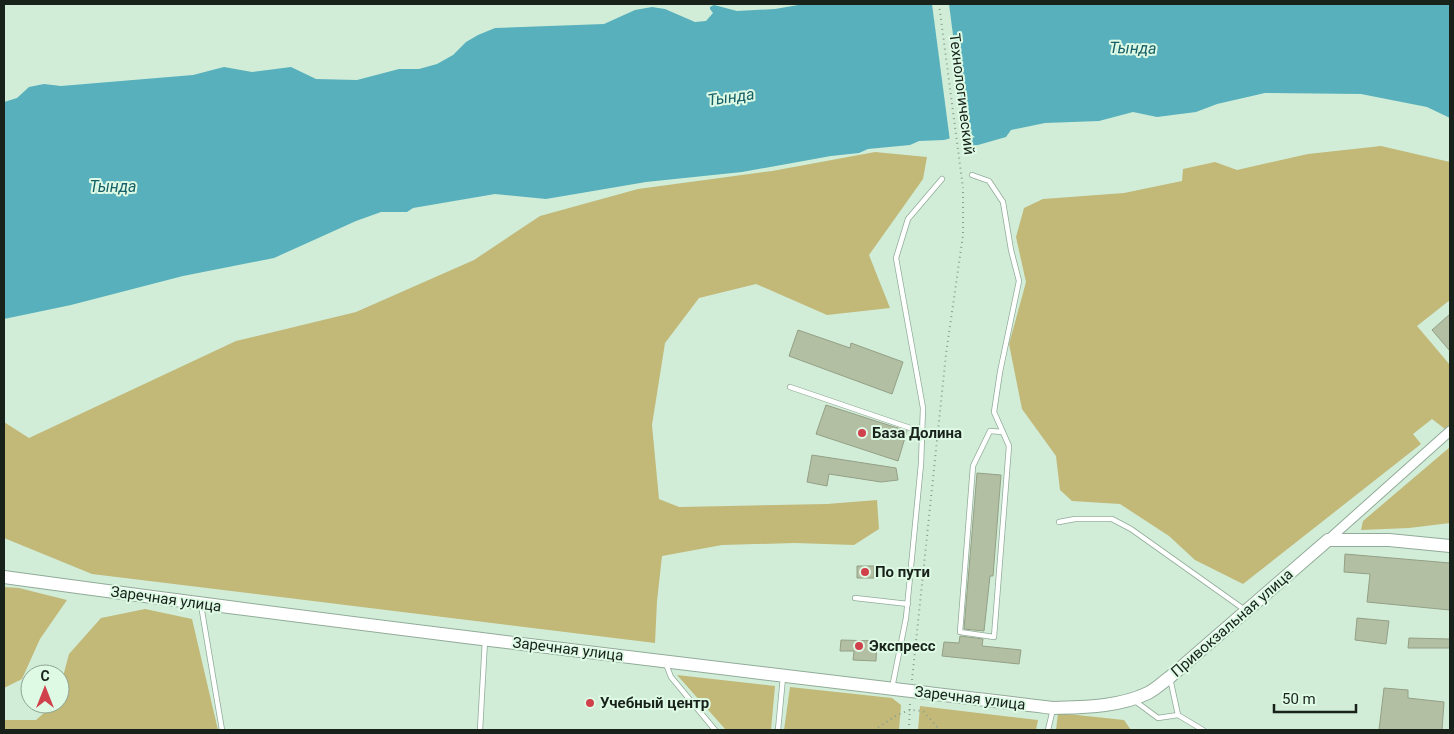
<svg xmlns="http://www.w3.org/2000/svg" width="1454" height="734" viewBox="0 0 1454 734" font-family="Roboto,sans-serif">
  <style>
    .green { fill: #c2b878 }
    .water { fill: #57b0bc }
    .pier { fill: #d1edd8 }
    .building { fill: #b3bfa3; stroke: #94a085 }
    .lines { fill: none; stroke-linecap: round; stroke-linejoin: round }
    .lane-casing { stroke: #91ab98; stroke-width: 6 }
    .street-casing { stroke: #91ab98; stroke-width: 11 }
    .secondary-casing { stroke: #91ab98; stroke-width: 14 }
    .path { stroke: #899e8e; stroke-width: 2; stroke-dasharray: 1 4; stroke-linecap: butt }
    .lane { stroke: #fff; stroke-width: 4.5 }
    .street { stroke: #fff; stroke-width: 9 }
    .secondary { stroke: #fff; stroke-width: 12 }
    .path-bridge { stroke: #899e8e; stroke-width: 2; stroke-dasharray: 1 4; stroke-linecap: butt }
    .poi-dot { fill: #d1414c; stroke: #defae5; stroke-width: 2 }
    .labels { text-anchor: middle; dominant-baseline: central; stroke-width: 4; stroke-linejoin: round; paint-order: stroke }
    .street-label { font-size: 15px; fill: #18221b; stroke: #defae5 }
    .poi-label { font-size: 15px; font-weight: bold; fill: #18221b; stroke: #defae5; text-anchor: start }
    .water-label { font-size: 16px; font-style: italic; fill: #166068; stroke: #defae5 }
  </style>
  <rect width="100%" height="100%" fill="#d1edd8"/>
  <path class="green" d="M1381 146 1450 162V300L1417 326 1450 365V425L1445 429 1432 419 1413 434 1421 444 1243 584 1195 560 1169 536 1120 504 1072 501 1060 490 1056 456 1022 409 1009 344 1026 282 1016 237 1024 208 1043 199 1124 193 1182 181 1183 169 1215 162 1237 170 1308 154Z
    M875 152 927 157 923 179 869 255 890 308 827 315 756 284 699 298 665 343 652 425 659 499 679 507 827 504 877 500 879 529 854 545 795 543 722 545 662 556 657 601 655 643 92 574 4 538V422L29 438 236 341 356 312 474 260 540 216 638 189 772 171Z
    M1450 447V523L1409 528 1361 530 1363 521Z
    M4 587 19 588 67 600 40 639 22 679 4 688Z
    M145 609 192 619 218 730H4V722L5 720H36L54 704H60V688L69 654 101 618Z
    M677 675 775 686 771 730H726Z
    M790 687 892 698 901 705 899 730H784Z
    M920 706 1038 720 1036 730H918Z
    M1058 713 1124 720 1131 730H1056Z"/>
  <path class="water" d="M804 4H1450V118L1427 107 1361 94 1265 93 1217 104 1196 112 1157 117 1133 112 1099 121 1045 123 1011 130 1006 137 978 145 967 146 966 140 975 137 969 133 944 140 919 141 910 145 868 149 859 153 831 156 742 172 646 182 546 199 495 194 413 208 407 212H381L356 221 274 258 183 276 71 305 4 319V102L17 98 29 87 44 84 61 86 193 75 224 67 252 72 291 67 316 79 357 80 399 69H419L437 64 453 55 466 42 478 35 495 28 604 24 635 10 652 7 665 9 695 22 706 21 713 13 710 9V7L714 5 737 11 775 9Z"/>
  <path class="pier" d="M932 4H949L966 136 950 141Z"/>
  <path class="building" d="M1450 314V351L1432 330Z
    M798 330 850 348 851 343 903 362 892 394 789 356Z
    M826 405 907 431 898 461 816 434Z
    M812 455 896 468 898 480 881 482 829 474 827 486 807 482Z
    M977 473 1001 475 993 576H990L984 631 964 629Z
    M1345 554 1450 563V610L1367 602 1370 574 1344 572Z
    M857 566H874V578H857Z
    M1357 618 1389 621 1386 644 1355 640Z
    M960 636 983 639 982 646 1021 650 1019 664 942 656 944 642 959 643Z
    M1409 638 1450 639V648H1408Z
    M841 640 877 641 876 661 853 660 854 651H840Z
    M1384 688 1408 690V698L1444 702 1442 730H1379Z"/>
  <g class="lines">
    <g class="lane-casing">
      <path id="lane" d="M972 175 989 181 1003 202 1011 250 1019 281 1000 372 994 412 1009 446 994 637 960 632 973 466 990 431 1003 432
        M790 387 922 432
        M1059 522 1075 519H1112L1131 529 1245 610
        M855 598 908 604
        M201 605 222 730
        M666 664 671 677 715 730
        M1170 678 1178 715
        M892 688 906 618 921 464 923 408 896 258 908 219 942 179
        M1135 701 1158 718 1178 715 1203 730
        M480 730 485 640
        M778 730 783 677
        M1048 730 1053 709"/>
    </g>
    <g class="street-casing">
      <path id="street" d="M1328 540 1450 431"/>
    </g>
    <g class="secondary-casing">
      <path id="secondary" d="M4 577C353 625 703 666 1053 708 1084 707 1119 707 1148 693 1156 689 1163 682 1170 677L1328 540H1389L1450 546"/>
    </g>
    <path class="path" d="M242 4 243 8
      M912 680 946 354 963 235V188
      M874 730 897 715 910 710 923 711 940 730
      M909 730 910 702"/>
    <use href="#lane" class="lane"/>
    <use href="#street" class="street"/>
    <use href="#secondary" class="secondary"/>
    <path class="path-bridge" d="M939 4 963 188"/>
  </g>
  <g class="poi-dot">
    <circle cx="862" cy="433" r="5"/>
    <circle cx="865" cy="572" r="5"/>
    <circle cx="859" cy="646" r="5"/>
    <circle cx="590" cy="703" r="5"/>
  </g>
  <g class="labels">
    <g class="street-label">
      <text transform="translate(962 94) rotate(83)">Технологический</text>
      <text transform="translate(166 599) rotate(8)">Заречная улица</text>
      <text transform="translate(1232 623) rotate(-41)">Привокзальная улица</text>
      <text transform="translate(568 649) rotate(7)">Заречная улица</text>
      <text transform="translate(970 698) rotate(7)">Заречная улица</text>
    </g>
    <g class="poi-label">
      <text x="872" y="433">База Долина</text>
      <text x="875" y="572">По пути</text>
      <text x="869" y="646">Экспресс</text>
      <text x="600" y="703">Учебный центр</text>
    </g>
    <g class="water-label">
      <text transform="translate(1133 48) rotate(1)">Тында</text>
      <text transform="translate(731 97) rotate(-8)">Тында</text>
      <text x="113" y="186">Тында</text>
    </g>
  </g>
  <rect width="1454" height="734" fill="none" stroke="#18221b" stroke-width="10"/>
  <g transform="translate(45 689)"><circle r="24" fill="#defae5" stroke="#8fa494"/>
  <path d="M0-4L9 19L0 12L-9 19Z" fill="#d1414c"/>
  <text y="-8" font-size="14" font-weight="bold" text-anchor="middle" fill="#18221b">С</text>
  </g>
  <path d="M1274 704v8h82v-8" fill="none" stroke="#18221b" stroke-width="2.5"/>
  <text x="1282" y="704" font-size="15" fill="#18221b" stroke="#defae5" stroke-width="4" paint-order="stroke">50 m</text>
</svg>
